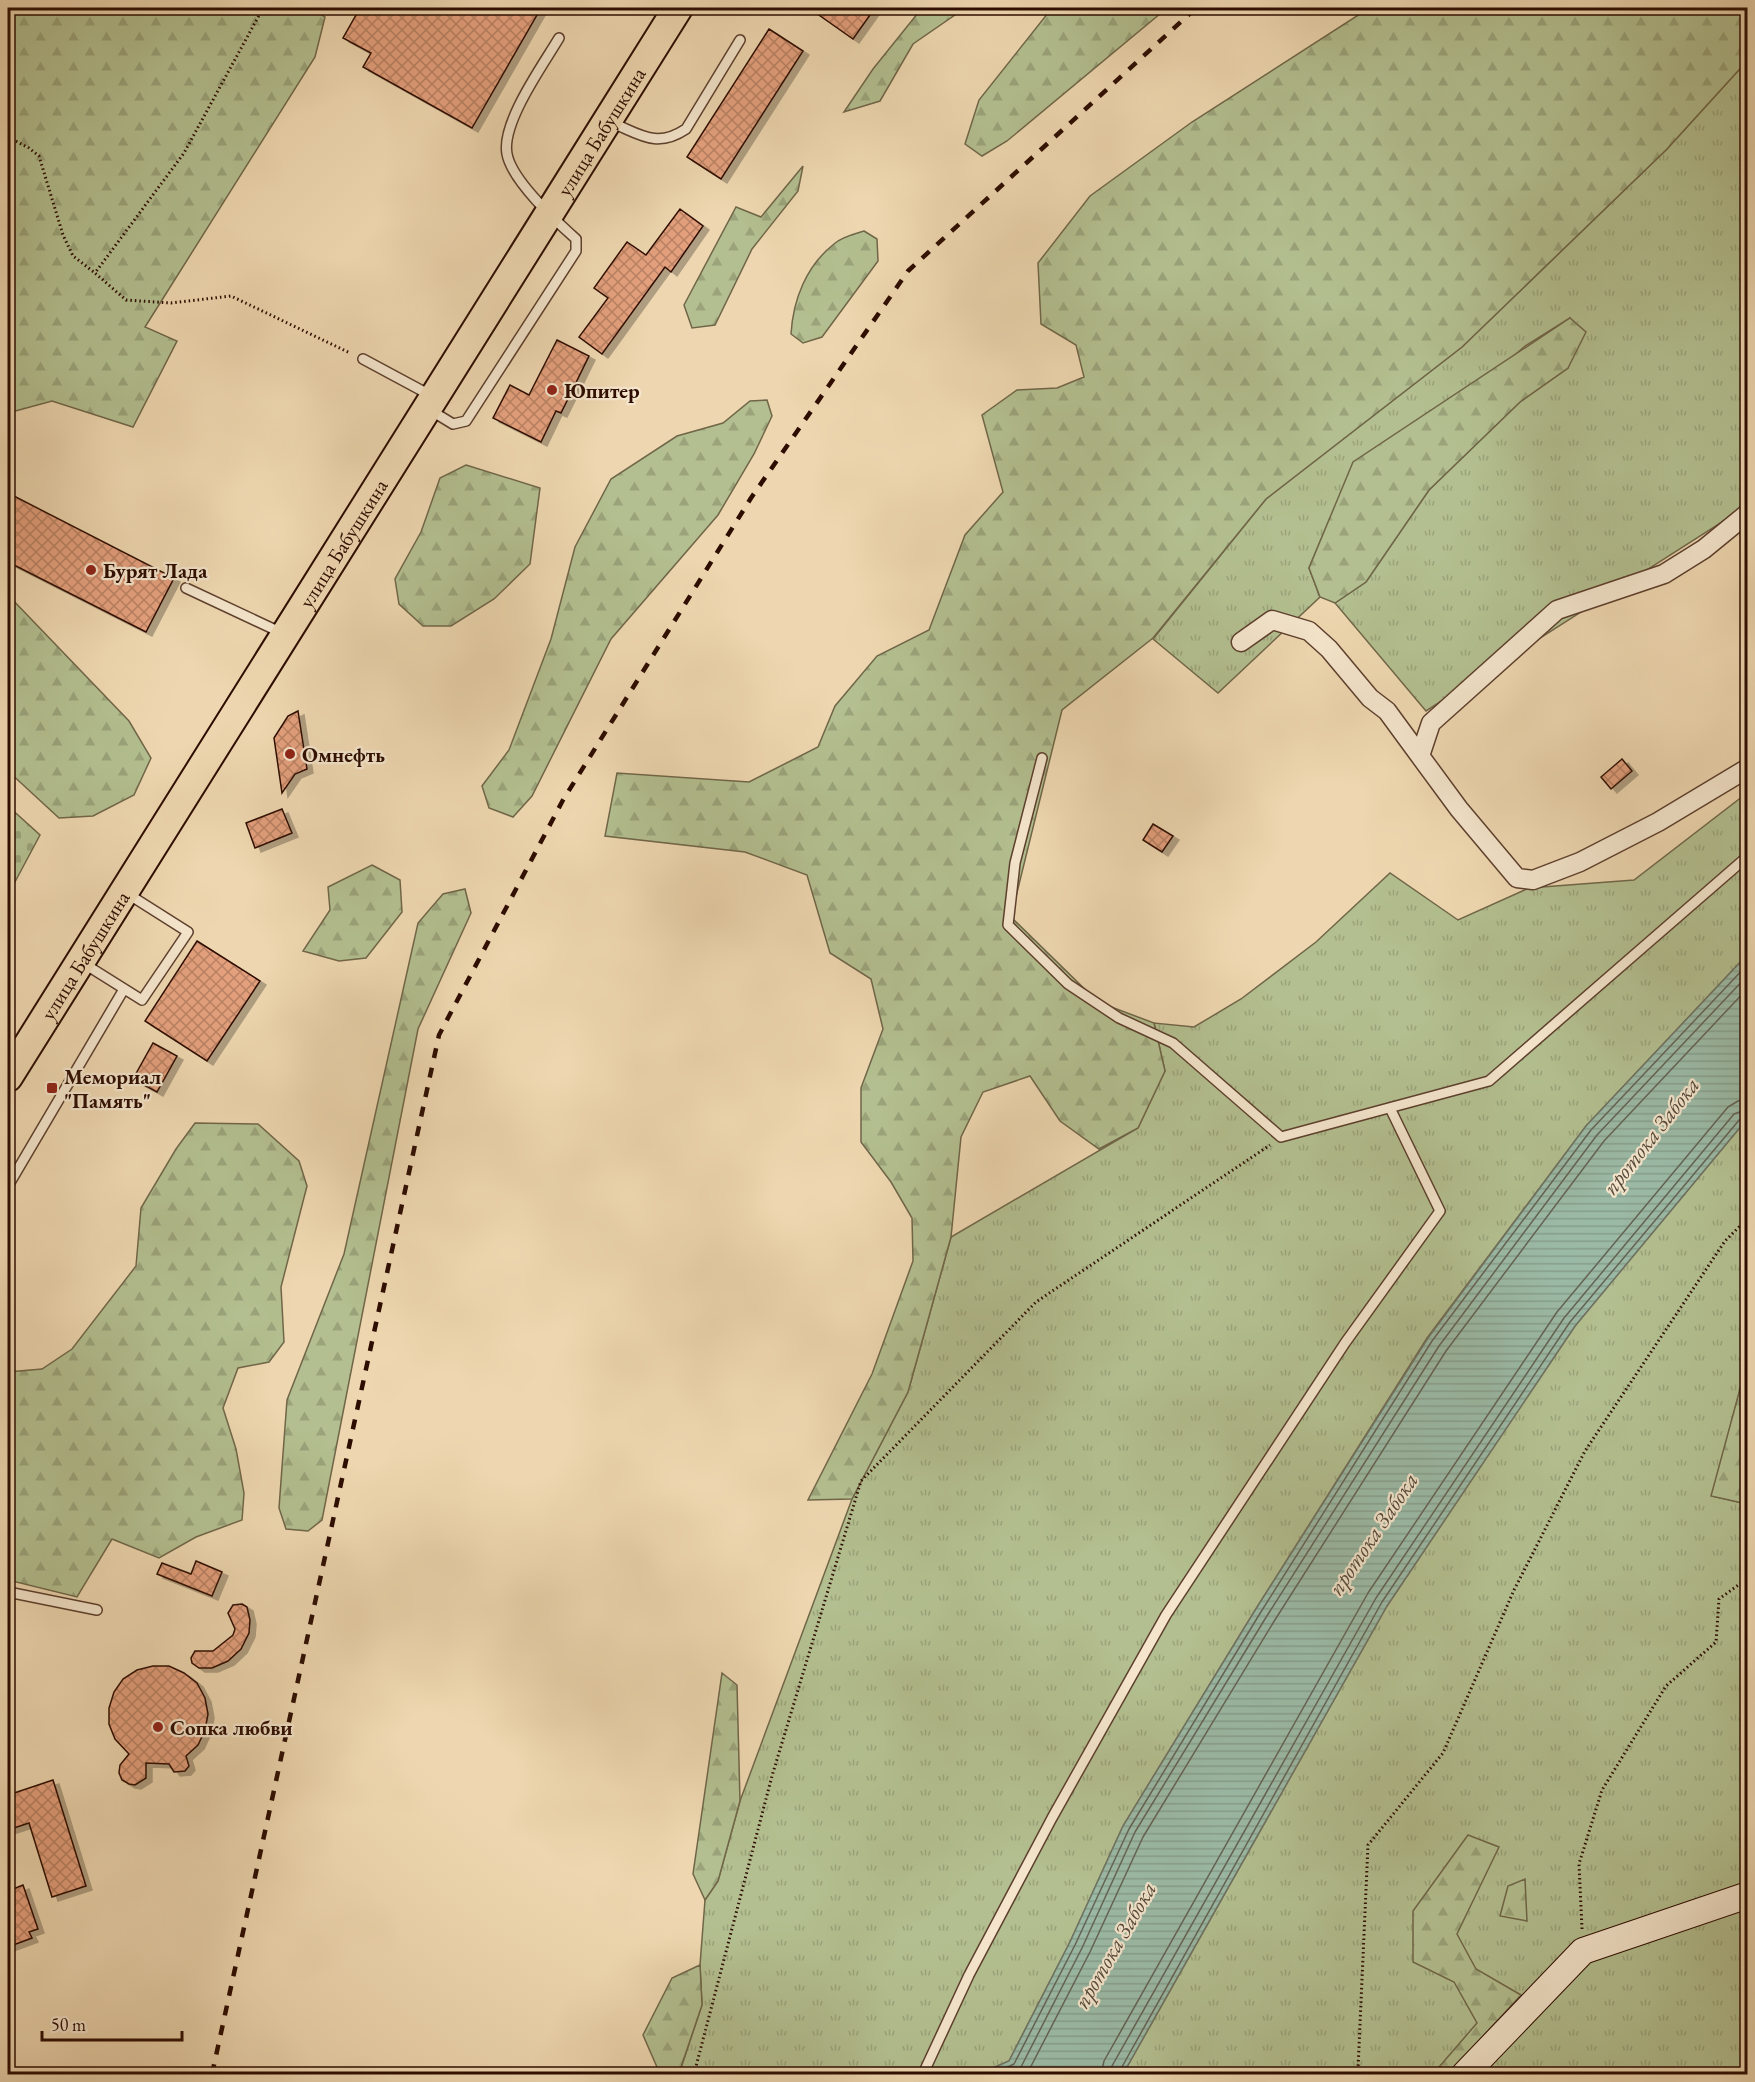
<svg xmlns="http://www.w3.org/2000/svg" width="1755" height="2082" viewBox="0 0 1755 2082" font-family="'EB Garamond',serif">
  <style>
    .grass { fill: url(#grass-tufts); stroke: #706648; stroke-width: 1.5 }
    .forest { fill: url(#forest-firs); stroke: #706648; stroke-width: 1.5 }
    .cemetery { fill: url(#cemetery-stones); stroke: #706648; stroke-width: 1.5 }
    .water { fill: url(#water-rules); stroke: #6f7464; stroke-width: 1.5 }
    .lines { fill: none; stroke-linecap: round; stroke-linejoin: round }
    .shore { stroke: #646354; stroke-width: 1.5 }
    .building { fill: url(#building-cross-hatch); stroke: #2d0c01; stroke-width: 1.5; filter: url(#shadow) }
    .lane-casing { stroke: #5d3f2d; stroke-width: 12 }
    .street-casing { stroke: #5d3f2d; stroke-width: 21 }
    .secondary-casing { stroke: #2d0c01; stroke-width: 28 }
    .primary-casing { stroke: #2d0c01; stroke-width: 32 }
    .path { stroke: #2d0c01; stroke-width: 3; stroke-dasharray: 1.5 3; stroke-linecap: butt }
    .lane { stroke: #f4e5cc; stroke-width: 9 }
    .street { stroke: #f4e5cc; stroke-width: 18 }
    .secondary { stroke: #f4e5cc; stroke-width: 26 }
    .primary { stroke: #eed7b0; stroke-width: 28 }
    .rail { stroke: #2d0c01; stroke-width: 4.5; stroke-dasharray: 10 10; stroke-linecap: butt }
    .poi-dot { fill: #8f2418; stroke: #f4e5cc; stroke-width: 2 }
    .labels { text-anchor: middle; dominant-baseline: central; stroke-width: 4.5; stroke-linejoin: round; paint-order: stroke }
    .street-label { font-size: 21px; fill: #2d0c01; stroke: #f4e5cc }
    .poi-label { font-size: 21px; font-weight: bold; fill: #2d0c01; stroke: #f4e5cc; text-anchor: start }
    .water-label { font-size: 22px; font-style: italic; fill: #54493b; stroke: #f4e5cc }
  </style>
  <defs>
    <pattern id="grass-tufts" width="24" height="20" patternUnits="userSpaceOnUse" patternTransform="scale(1.5)"><rect width="24" height="20" fill="#b3bf90"/><path d="M3 7l-1-3M5 7V3M7 7l1-3M15 17l-1-3M17 17v-4M19 17l1-3" fill="none" stroke="#9aa37a"/></pattern>
    <pattern id="forest-firs" width="22" height="20" patternUnits="userSpaceOnUse" patternTransform="scale(1.5)"><rect width="22" height="20" fill="#b3bf90"/><path d="M5 1l3.5 6h-7zM16 11l3.5 6h-7z" fill="#9aa37a"/></pattern>
    <pattern id="cemetery-stones" width="16" height="16" patternUnits="userSpaceOnUse" patternTransform="scale(1.5)"><rect width="16" height="16" fill="#b3bf90"/><path d="M2 7V4a2 2 0 0 1 4 0v3zM10 15v-3a2 2 0 0 1 4 0v3z" fill="#9aa37a"/></pattern>
    <pattern id="water-rules" width="6" height="5" patternUnits="userSpaceOnUse" patternTransform="scale(1.5)"><rect width="6" height="5" fill="#9bbaa6"/><path d="M0 2.5h6" fill="none" stroke="#869f8d"/></pattern>
    <pattern id="building-cross-hatch" width="8" height="8" patternUnits="userSpaceOnUse" patternTransform="scale(1.5)"><rect width="8" height="8" fill="#e4a07d"/><path d="M0 0l8 8M0 8l8-8" fill="none" stroke="#b98164"/></pattern>
    <filter id="shadow"><feDropShadow dx="6" dy="4" stdDeviation="0" flood-color="#0004"/></filter>
  </defs>
  <rect width="100%" height="100%" fill="#eed7b0"/>
  <filter id="stains"><feTurbulence type="fractalNoise" baseFrequency=".00333" numOctaves="4"/><feColorMatrix values="0 0 0 0 .2 0 0 0 0 .09 0 0 0 0 .02 0 0 0 .5 -.17"/></filter>
  <radialGradient id="worn" r=".72"><stop offset=".6" stop-color="#630" stop-opacity="0"/><stop offset="1" stop-color="#630" stop-opacity=".3"/></radialGradient>
  <path class="grass" d="M1747 61V506L1426 711 1335 603 1366 582 1429 490 1520 402 1568 368 1570 318 1525 346 1330 518 1309 568 1320 597 1218 693 1153 639 1266 499 1462 347 1667 149Z
    M1747 793V955L1586 1126 1427 1338 1254 1612 1123 1826 1070 1942 1009 2061 982 2073 964 2074H679L702 2005 700 1965 705 1900 718 1881 740 1801 852 1499 908 1392 951 1237 1138 1128 1165 1071 1154 1023 1194 1027 1241 999 1316 942 1390 873 1458 920 1529 888 1634 880Z
    M1747 1119V1373L1743 1378 1712 1496 1747 1504V2074H1123L1387 1606 1575 1326Z"/>
  <path class="forest" d="M8 8H311L325 17 315 57 145 327 177 341 133 427 52 401 8 413Z
    M922 8H965L913 44 880 101 844 112 873 69Z
    M1052 8H1167L1007 141 982 156 965 144 979 100Z
    M1377 8H1747V61L1667 149 1462 347 1266 499 1153 638 1062 710 1011 917 1098 1002 1154 1023 1165 1071 1138 1128 1099 1149 1060 1121 1030 1076 983 1092 961 1137 951 1237 908 1392 852 1499 808 1500 872 1374 913 1261 912 1218 891 1182 861 1142V1088L883 1029 871 979 830 953 807 875 745 852 605 836 617 773 749 782 818 747 835 706 877 656 929 630 965 535 1003 492 982 415 1017 390 1057 388 1084 377 1076 345 1041 324 1038 263 1090 196 1192 122 1363 12Z
    M803 166 798 191 752 249 715 325 692 328 684 305 736 207 761 217Z
    M864 231 877 239 878 261 822 337 803 343 791 334C793 300 806 266 834 244 841 237 854 234 864 231Z
    M1570 318 1586 332 1568 368 1520 402 1429 490 1366 582 1335 603 1320 597 1309 568 1353 462Z
    M767 400 772 416 754 454 718 515 611 639 532 796 513 817 489 808 482 786 509 750 551 639 575 547 611 479 677 436 723 423 750 401Z
    M466 465 540 488 530 564 494 599 451 626H423L399 604 395 579 421 532 440 478Z
    M8 595 129 721 151 758 134 795 93 816 59 818 8 771Z
    M372 865 400 880 402 912 366 958 339 961 303 951 330 910 328 887Z
    M465 889 471 913 418 1029 322 1520 308 1531 286 1529 279 1508 287 1400 344 1254 418 923 443 894Z
    M195 1123 258 1124 299 1161 307 1186 281 1287 284 1342 269 1362 238 1368 223 1408 236 1449 244 1493 242 1520 196 1537 159 1558 112 1539 77 1597 8 1580V1372L42 1369 72 1349 136 1266 141 1208 176 1149Z
    M1747 1373V1504L1711 1496 1743 1378Z
    M722 1673 737 1685 740 1801 718 1881 705 1900 693 1874Z
    M1468 1835 1499 1847 1457 1934 1476 1969 1521 1995 1448 2074H1433L1477 2023 1454 1982 1413 1962V1911Z
    M1525 1879 1527 1921 1500 1916 1508 1886Z
    M700 1965 702 2005 679 2073 660 2074 643 2035 672 1978Z"/>
  <path class="cemetery" d="M8 806 40 835 8 895Z"/>
  <path class="water" d="M1747 955V1119L1575 1326 1387 1606 1123 2074H964L982 2073 1009 2061 1070 1942 1123 1826 1254 1612 1428 1338 1586 1126Z"/>
  <g class="lines">
    <path class="shore" d="M993 2074 1014 2064 1075 1945 1129 1829 1259 1615 1432 1341 1591 1130 1748 964
      M1012 2074 1021 2067 1082 1948 1135 1832 1265 1619 1439 1346 1597 1135 1748 975
      M1027 2074 1090 1952 1143 1837 1273 1623 1446 1351 1604 1141 1748 988
      M1101 2074 1104 2061 1368 1593 1557 1312 1728 1107 1738 1101 1748 1100
      M1110 2074 1112 2066 1376 1598 1564 1318 1734 1114 1748 1109
      M1118 2074 1382 1602 1570 1322 1740 1119 1748 1116"/>
  </g>
  <path class="building" d="M360 8H541L472 128 363 67 371 53 343 38Z
    M809 8H875L853 39Z
    M769 29 803 51 721 179 687 157Z
    M680 209 703 226 671 272 665 267 602 354 579 337 608 298 594 288 627 242 646 255Z
    M557 340 589 356 561 413 556 411 541 442 493 418 510 385 529 395Z
    M8 493 174 578 146 632 8 562Z
    M298 711 307 769 295 774 282 793 274 738 288 716Z
    M1622 759 1632 771 1611 789 1601 777Z
    M282 809 292 833 255 848 246 823Z
    M1153 824 1173 836 1162 852 1143 840Z
    M197 941 260 981 207 1061 145 1021Z
    M153 1043 177 1056 157 1092 133 1079Z
    M196 1561 222 1572 212 1596 157 1574 162 1563 191 1574Z
    M242 1604 247 1607 250 1620 249 1633 241 1649 228 1661 212 1668H199L192 1663 191 1658 195 1651H213L233 1635 235 1629 228 1613 233 1605Z
    M153 1666H169L184 1673 197 1683 205 1698 208 1714 205 1730 198 1745 186 1756 189 1766 185 1771 174 1772 169 1764 146 1763V1778L135 1785 129 1784 122 1780 119 1773 120 1765 129 1754 115 1739 109 1724V1708L114 1692 123 1679 137 1670Z
    M53 1780 86 1886 52 1897 29 1823 8 1830V1795Z
    M23 1885 38 1929 29 1932 32 1938 8 1947V1891Z"/>
  <g class="lines">
    <g class="lane-casing">
      <path id="lane" d="M610 122C640 134 656 149 686 129L740 40
        M363 359 430 395
        M430 410 453 424 466 421 576 251V239C556 221 512 181 507 154 501 123 543 65 559 38
        M186 588 282 633
        M1042 758 1015 863 1008 925 1068 984 1119 1018 1173 1043 1281 1137 1489 1081 1748 856
        M83 963 142 1000 188 932 128 894
        M8 1186 124 989
        M8 1592 97 1610
        M923 2074 969 1975 1052 1818 1166 1615 1345 1343 1440 1211 1390 1108"/>
    </g>
    <g class="street-casing">
      <path id="street" d="M1748 513 1704 549 1664 574 1557 610 1431 723 1420 756 1459 809 1517 878 1533 880 1580 862 1658 822 1748 768
        M1241 642 1272 620 1309 631 1329 649 1370 698 1387 711 1420 756"/>
    </g>
    <g class="secondary-casing">
      <path id="secondary" d="M1465 2074 1583 1951 1748 1895"/>
    </g>
    <g class="primary-casing">
      <g id="primary">
        <path id="s1" d="M8 1077 678 8"/>
      </g>
    </g>
    <path class="path" d="M263 8 184 153 95 273 126 300 171 303 231 296 350 353
      M8 137 29 148 39 156 63 235 73 256 95 273
      M1582 1929 1579 1864 1602 1790 1666 1686 1716 1642 1719 1599 1748 1578
      M694 2074 772 1776 861 1481 1036 1302 1270 1145
      M1361 2074 1358 2069 1368 1845 1443 1753 1514 1590 1585 1451 1725 1241 1748 1218"/>
    <use href="#lane" class="lane"/>
    <use href="#street" class="street"/>
    <use href="#secondary" class="secondary"/>
    <use href="#primary" class="primary"/>
    <path class="rail" d="M212 2074 439 1035 563 800 751 498 908 271 1196 8"/>
  </g>
  <g class="poi-dot">
    <circle cx="552" cy="390" r="6"/>
    <circle cx="91" cy="570" r="6"/>
    <circle cx="290" cy="754" r="6"/>
    <rect x="46" y="1082" width="12" height="12" rx="3"/>
    <circle cx="158" cy="1727" r="6"/>
  </g>
  <g class="labels">
    <g class="street-label">
      <text stroke="none"><textPath href="#s1" startOffset="1116">улица Бабушкина</textPath></text>
      <text stroke="none"><textPath href="#s1" startOffset="630">улица Бабушкина</textPath></text>
      <text stroke="none"><textPath href="#s1" startOffset="144">улица Бабушкина</textPath></text>
    </g>
    <g class="poi-label">
      <text x="564" y="390">Юпитер</text>
      <text x="103" y="570">Бурят Лада</text>
      <text x="302" y="754">Омнефть</text>
      <text x="64" y="1076">Мемориал<tspan x="64" dy="24">"Память"</tspan></text>
      <text x="170" y="1727">Сопка любви</text>
    </g>
    <g class="water-label">
      <text transform="translate(1651 1136) rotate(-52)">протока Забока</text>
      <text transform="translate(1373 1534) rotate(-56)">протока Забока</text>
      <text transform="translate(1115 1945) rotate(-60)">протока Забока</text>
    </g>
  </g>
  <rect width="1755" height="2082" fill="none" stroke="#eed7b0" stroke-width="30"/>
  <rect x="9" y="9" width="1737" height="2064" fill="none" stroke="#2d0c01" stroke-width="3"/>
  <rect x="15" y="15" width="1725" height="2052" fill="none" stroke="#2d0c01" stroke-width="1.5"/>
  <path d="M42 2031v9h140v-9" fill="none" stroke="#2d0c01" stroke-width="3"/>
  <text x="51" y="2031" font-size="18" fill="#2d0c01" stroke="#f4e5cc" stroke-width="4.5" paint-order="stroke">50 m</text>
  <rect width="100%" height="100%" filter="url(#stains)"/>
  <rect width="100%" height="100%" fill="url(#worn)"/>
</svg>
